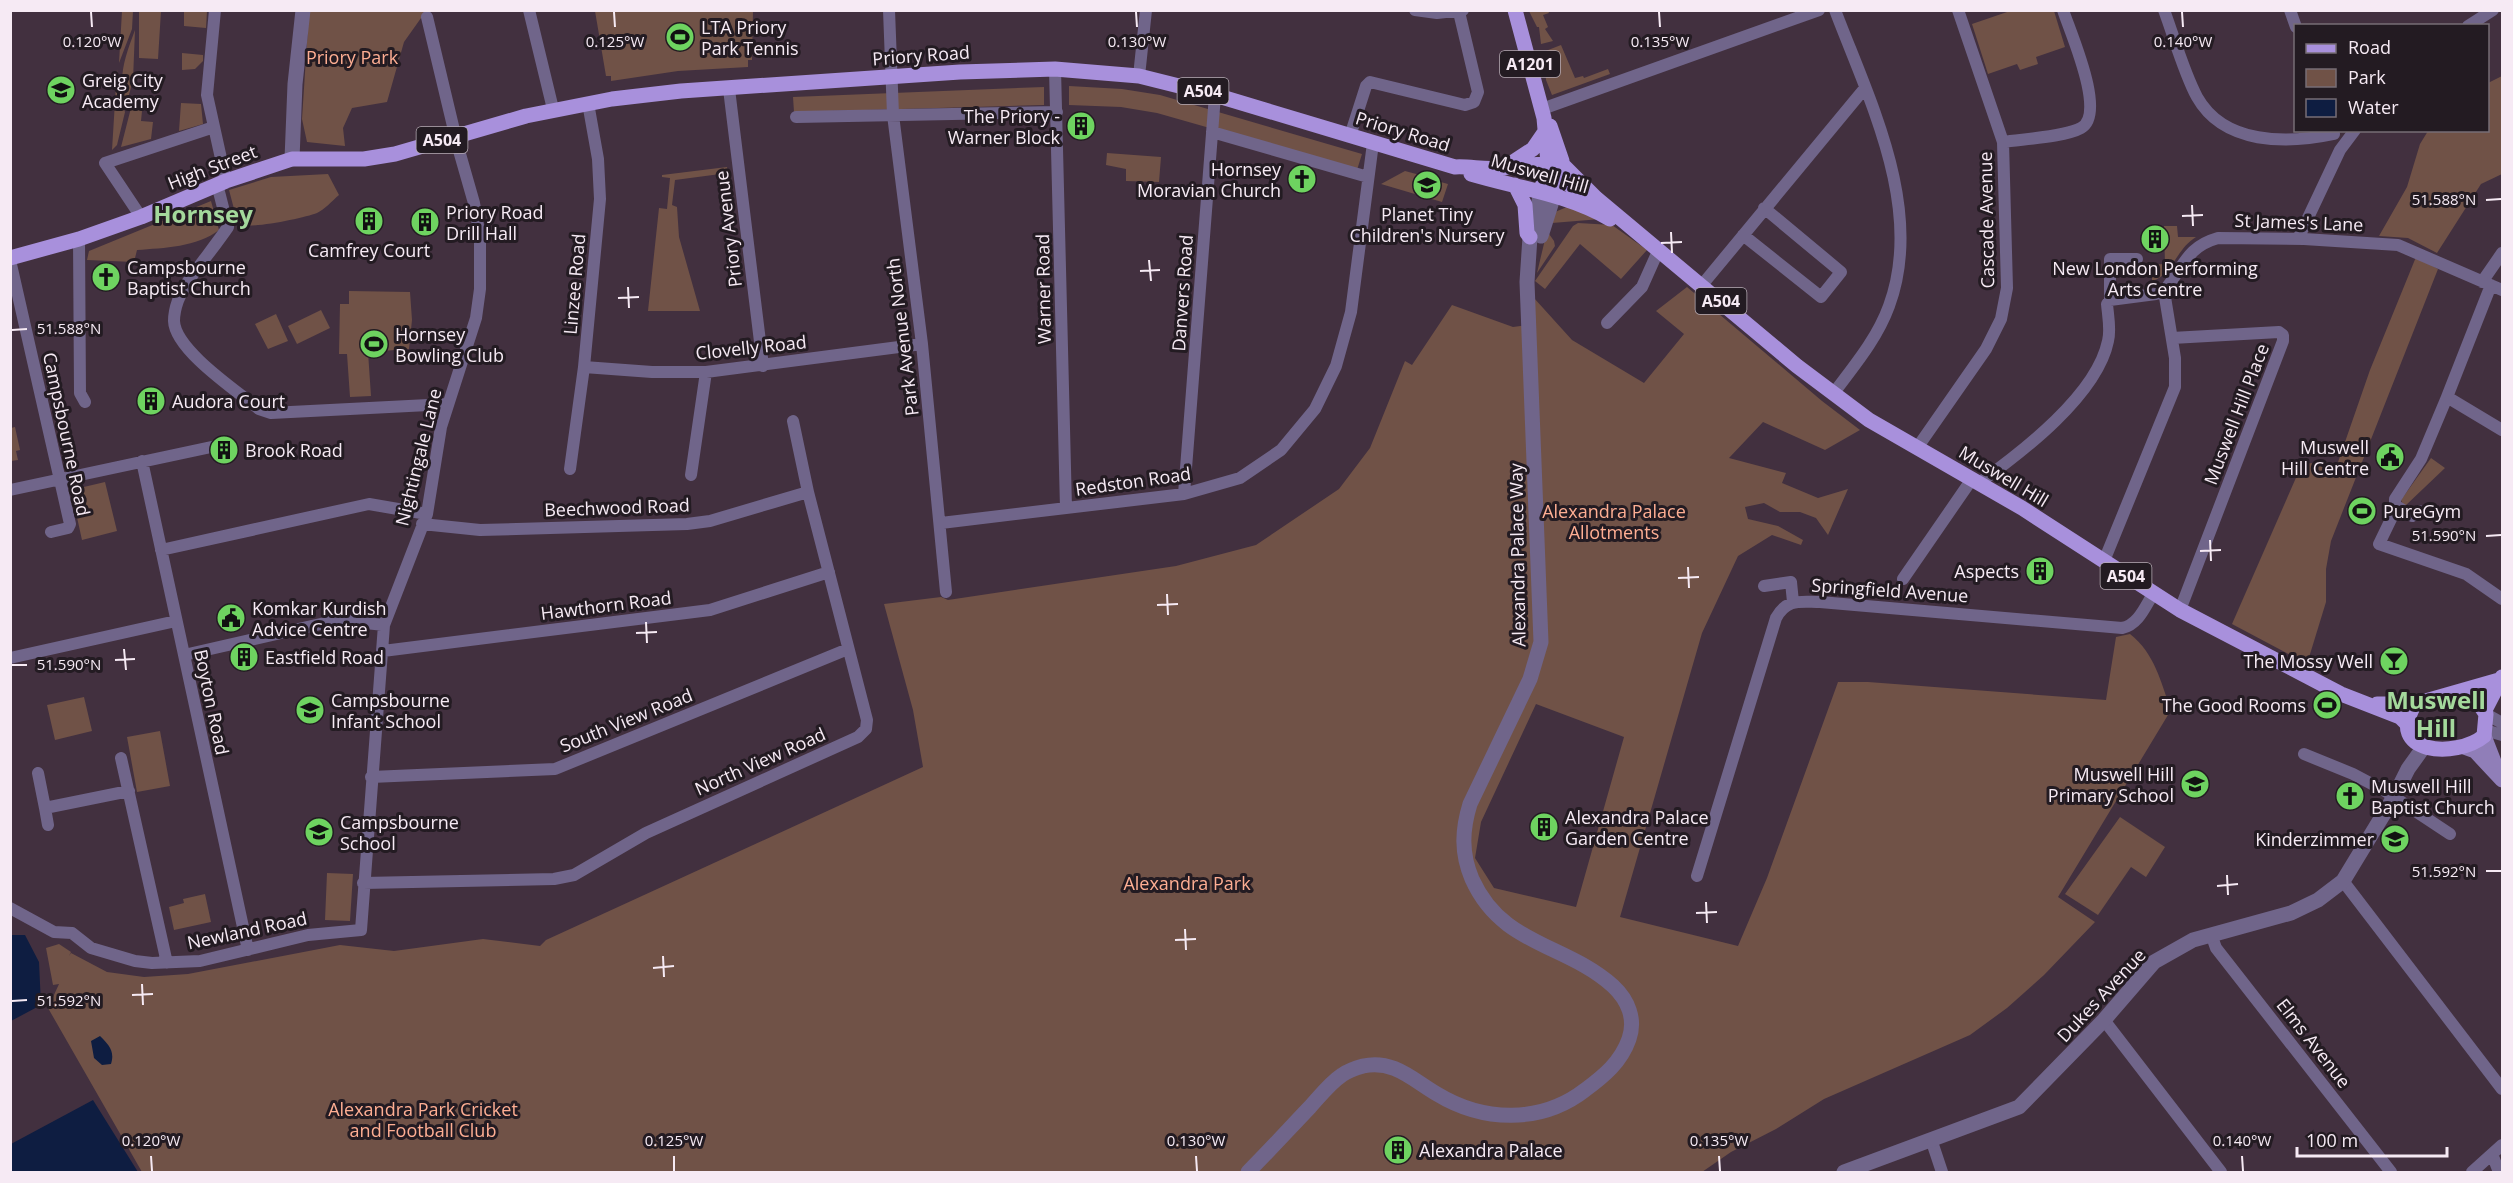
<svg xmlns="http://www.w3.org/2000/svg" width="2513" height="1183" viewBox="0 0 2513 1183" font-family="'Open Sans',sans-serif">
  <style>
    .green { fill: #705247; fill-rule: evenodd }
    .water { fill: #0e1d41 }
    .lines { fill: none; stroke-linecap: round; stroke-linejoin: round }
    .minor { stroke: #70658a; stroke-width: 12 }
    .tertiary { stroke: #70658a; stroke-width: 15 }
    .secondary { stroke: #907eb8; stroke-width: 15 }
    .primary { stroke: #a890dc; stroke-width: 15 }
    .ticks { fill: none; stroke: #f6eaf4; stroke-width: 2 }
    .labels { text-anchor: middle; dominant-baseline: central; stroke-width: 6; stroke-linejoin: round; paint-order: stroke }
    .shield { fill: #231b22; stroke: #b7acb5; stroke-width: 1.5 }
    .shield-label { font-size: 16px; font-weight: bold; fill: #f6eaf4 }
    .poi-label { font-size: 18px; fill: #f6eaf4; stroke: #231b22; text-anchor: start }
    .street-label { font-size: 18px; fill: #f6eaf4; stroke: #231b22 }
    .park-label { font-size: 18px; fill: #feae93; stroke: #231b22 }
    .district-label { font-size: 24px; font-weight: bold; fill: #a4d99c; stroke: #231b22 }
    .ticks-label { font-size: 15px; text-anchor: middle; fill: #f6eaf4; stroke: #231b22; stroke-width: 6; stroke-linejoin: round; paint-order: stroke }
  </style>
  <rect width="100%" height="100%" fill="#42303f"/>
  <path class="green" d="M122 11H133L132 29 119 63Z
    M139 11H161L158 59 139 58Z
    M184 11H207L206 28 184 26Z
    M309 11H426L404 42 387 102 352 108 343 128 345 146 307 142 302 119Z
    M595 11H753L752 60H748V67L678 71 611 81V76H606Z
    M1529 11H1548L1549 13 1543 15 1548 27 1545 29 1553 41 1541 44 1539 27H1537Z
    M2010 11H2054L2065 47 2036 57 2038 64 2020 70 2017 64 1988 74 1972 24Z
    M135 30 133 80 126 106C117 78 125 57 135 30Z
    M1561 45 1575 78 1583 76 1584 78 1608 69 1610 74 1552 95 1546 80 1543 52Z
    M182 53 203 55V61L195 69 182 70Z
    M117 69 120 99 125 112 117 145 112 150Z
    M2502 76V174L2481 184 2437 253 2408 238 2379 236 2407 187 2420 144 2428 131 2488 130V83Z
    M1069 86 1122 89 1160 95 1362 154 1357 170 1157 113 1121 107 1069 105Z
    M1044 87V105L794 112 793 97Z
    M133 100 143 101 141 121 153 122 151 139 121 147Z
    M181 103 201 104 203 124 179 131Z
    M1107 153 1161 157 1159 182 1126 181V169L1106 165Z
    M727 167 728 173 675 180 672 205 677 207 679 237 700 311H648L659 208 667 209 670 178 662 177V175Z
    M1405 171 1420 175 1417 186 1434 191 1437 181 1448 184 1442 202 1381 184Z
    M328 174 339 195C332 201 324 210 317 213 304 218 248 230 238 224L229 190 271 177Z
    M211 201 219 230C197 247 164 248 137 250L134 262 87 260 89 251Z
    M1567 207 1601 219 1552 223 1555 212Z
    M1578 223 1612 225 1647 250 1621 279 1580 244 1545 289 1535 281 1573 226Z
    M2164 226H2177L2178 237H2196C2176 249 2172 276 2152 281V271L2147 265 2165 264Z
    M1547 231 1554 241 1555 246 1537 273Z
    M2416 257 2438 269 2331 541 2326 569V602L2307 664 2232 624 2302 464 2326 462 2337 465 2370 370Z
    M1687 287 1822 401 1860 430 1825 450 1763 422 1729 458 1786 473 1782 483 1818 498 1848 489 1828 535 1816 518 1800 512H1780L1764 503 1745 507 1748 519 1778 526 1803 540 1801 545 1772 535 1738 556 1702 633 1620 917 1738 946 1767 878 1838 682H1868L2106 700 2116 637 2130 634C2155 654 2160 680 2171 710L2058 897 2095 922 2044 975 2007 1008 1970 1035 1824 1099 1776 1129 1731 1152 1702 1172H142L48 1008 59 984 53 985 46 948 59 944 71 952 69 956 71 953 107 972 144 977 188 974 340 945 394 951 483 939 540 946 546 940 923 767 913 710 884 604 941 597 948 600 1176 566 1256 545 1339 489 1370 448 1405 361 1412 365 1452 305 1513 327 1535 324 1534 298 1572 340 1644 383 1684 334 1656 311ZM1536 704 1624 737 1576 907 1494 888 1475 858 1481 822Z
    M349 291 410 292 412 320 409 349 368 352 371 396 350 397 347 354H339L340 304H349Z
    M321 310 330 328 297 344 288 326Z
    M276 314 288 341 268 349 255 324Z
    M15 427 20 450 16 451 18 460 11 461V428Z
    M2431 458 2445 468 2404 507 2401 500Z
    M105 482 117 531 82 540 71 490Z
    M84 697 92 731 55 740 47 705Z
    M160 731 170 786 137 792 127 737Z
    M2120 817 2165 847 2146 877 2131 867 2098 915 2065 894Z
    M327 873 353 874 350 921 325 920Z
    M205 894 211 922 174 930 169 907 184 903 183 899Z"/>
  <path class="water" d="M11 935H25L39 962 41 1005 11 1021Z
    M100 1036C109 1045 115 1051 111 1064L102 1065 94 1058 91 1041Z
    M93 1100 138 1172H11V1144Z"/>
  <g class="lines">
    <path class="minor" d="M215 10 207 95 226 181
      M529 10 553 109
      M889 10 893 115 922 344 946 592
      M1415 10 1437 13 1463 10
      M2164 10C2174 37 2184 73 2197 97 2224 145 2287 144 2334 134
      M2290 10 2296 27
      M2468 26 2493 10
      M1055 69 1066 508
      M1139 76 1146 10
      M729 89 763 366
      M1542 109 1819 10
      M796 117 1057 112
      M1212 132 1368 177
      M1350 136 1366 86 1370 82 1465 105 1474 102 1478 92 1459 12
      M2003 142C2022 139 2065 137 2081 128 2107 114 2070 32 2063 10
      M217 184 228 227C215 246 200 264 187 283 180 293 174 308 174 321 175 350 237 391 259 409L271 413 448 404
      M141 217 105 163 214 127
      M1743 235 1821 297 1841 272 1764 208
      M79 239 80 393 85 402
      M2298 239 2340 150 2355 130
      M10 260 70 524 68 528 51 532
      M2482 282 2502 253
      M1702 285 1865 88
      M2491 285 2447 397 2502 430
      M2110 300V259H2137
      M1607 323 1642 287 1659 249
      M2172 338 2279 332 2283 335V341L2180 610
      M584 367 652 372H706L922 344
      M1833 394C1854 366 1877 339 1889 306 1925 209 1869 100 1835 10
      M1917 448 1986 349 2001 319 2007 288 2003 142 1958 10
      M142 461 248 950
      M570 469 584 367 600 199 598 159 588 103
      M691 475 706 372
      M1979 483C2022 452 2097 395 2108 341 2111 330 2108 316 2107 304L2110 300 2156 294 2164 291C2184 267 2186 247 2218 238L2304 239 2398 245 2502 290
      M10 490 216 446
      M1184 494 1215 95
      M2419 511 2412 516 2395 505V499L2421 459 2447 397
      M2392 517 2379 544 2466 574 2502 599
      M941 523 1184 494 1240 478 1281 450 1315 409 1336 366 1351 312 1373 143
      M422 524 480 530 687 524 710 521 808 492
      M161 550 369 504 427 514
      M2104 561 2175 387V358L2164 291
      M1903 579 1972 479
      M1764 586 1791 582 1793 602
      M383 651 710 610 829 572
      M184 655 338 620 384 625
      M10 658 176 621
      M2486 714 2502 723
      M2485 730 2502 735
      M2304 754 2353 774 2385 791 2450 834
      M121 758 167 963
      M38 773 45 808 129 791
      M371 777 555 769 848 649
      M45 808 48 825
      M1697 876 1776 618C1787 598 1800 602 1820 602L2122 628C2138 625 2145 607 2153 594
      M2343 881 2502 1089
      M363 883 554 879 574 875 646 833 858 737 866 729 867 720 808 492 793 421
      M10 908 54 932 72 933 91 948 135 961 152 963 200 961 308 935 361 930 384 625 427 514 441 427 476 318 480 289V237L474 203 458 147 427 17
      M2211 934 2216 948 2391 1172
      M2104 1020 2221 1172
      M1931 1139 1942 1172
      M2492 1154 2499 1172
      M2472 1172 2502 1145"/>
    <path class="tertiary" d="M292 159 295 84 303 10
      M1541 236 1554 195
      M1248 1172C1269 1151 1289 1129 1310 1107 1320 1096 1330 1083 1342 1075 1349 1070 1356 1068 1363 1066 1393 1059 1413 1080 1437 1094 1483 1122 1541 1124 1585 1090 1604 1076 1621 1062 1629 1039 1636 1019 1628 1000 1613 986 1565 943 1502 946 1472 879 1461 853 1462 830 1470 804L1530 679 1541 642 1527 282 1530 237 1533 233 1541 191
      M1844 1172 2019 1107 2104 1020 2154 962 2193 940 2291 913 2318 900 2343 881 2394 797 2408 769 2423 748"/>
    <path class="secondary" d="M2484 736 2498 772
      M2464 747 2475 751 2502 780"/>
    <path class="primary" d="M1515 10 1544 118 1548 163 1541 191
      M1550 126 1562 161 1554 195
      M1513 162 1533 149 1544 133
      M1555 170 1589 204
      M1471 174C1518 188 1567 194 1610 219
      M1515 185 1525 205 1527 233 1530 237
      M10 258 79 239 141 217 226 181 292 159H364L395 154 526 116 612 99 681 91 960 72 1055 69 1139 76 1215 95 1455 167C1470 166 1485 170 1499 168 1521 166 1540 163 1562 164L1596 198 1797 366 1869 420 2022 508 2180 610 2341 694 2400 717 2408 725
      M2377 704H2415L2499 680
      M2415 704C2384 754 2456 759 2484 736L2486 714 2478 702 2457 693
      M2485 710 2502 677"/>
  </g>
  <path class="ticks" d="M91 12 92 27M614 12 615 27M1136 12 1137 27M1659 12 1660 27M2182 12 2183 27M2486 200 2501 199M2192 205 2193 226M2182 216 2203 215M1671 232 1672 253M1661 243 1682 242M1149 260 1151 281M1140 271 1160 270M628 287 629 308M618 298 639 297M12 330 27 329M2486 536 2501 535M2210 540 2211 561M2200 551 2221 550M1688 567 1689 588M1678 578 1699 577M1167 594 1168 615M1157 605 1178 604M646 622 647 643M636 633 657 632M124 649 126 670M115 660 135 659M12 665H27M2486 871H2501M2227 875 2228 895M2217 886 2238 884M1706 902 1707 923M1696 913 1717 912M1185 929 1186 950M1175 940 1196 939M663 956 664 977M653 968 674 966M142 984 143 1005M132 995 153 994M12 1001 27 1000M151 1156 152 1171M674 1156V1171M1196 1156 1197 1171M1719 1156 1720 1171M2242 1156 2243 1171"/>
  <defs>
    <g id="stadium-disc" transform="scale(1.5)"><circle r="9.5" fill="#6ed360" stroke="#231b22"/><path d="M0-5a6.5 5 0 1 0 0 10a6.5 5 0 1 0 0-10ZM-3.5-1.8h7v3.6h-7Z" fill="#111"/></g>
    <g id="school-disc" transform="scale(1.5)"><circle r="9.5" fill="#6ed360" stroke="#231b22"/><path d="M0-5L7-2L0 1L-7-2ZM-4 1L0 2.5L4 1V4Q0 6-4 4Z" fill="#111"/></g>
    <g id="building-disc" transform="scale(1.5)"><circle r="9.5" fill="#6ed360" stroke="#231b22"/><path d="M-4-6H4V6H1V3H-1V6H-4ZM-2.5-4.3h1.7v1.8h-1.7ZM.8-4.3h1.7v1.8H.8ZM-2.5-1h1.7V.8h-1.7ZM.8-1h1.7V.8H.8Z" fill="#111"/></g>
    <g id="church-disc" transform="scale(1.5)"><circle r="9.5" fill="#6ed360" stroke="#231b22"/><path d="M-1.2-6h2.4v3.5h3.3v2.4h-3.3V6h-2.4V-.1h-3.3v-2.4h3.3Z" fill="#111"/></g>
    <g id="civic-disc" transform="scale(1.5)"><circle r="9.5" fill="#6ed360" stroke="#231b22"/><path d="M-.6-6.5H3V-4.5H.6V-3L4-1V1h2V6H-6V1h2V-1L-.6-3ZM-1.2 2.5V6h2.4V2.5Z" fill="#111"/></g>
    <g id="bar-disc" transform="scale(1.5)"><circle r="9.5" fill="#6ed360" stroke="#231b22"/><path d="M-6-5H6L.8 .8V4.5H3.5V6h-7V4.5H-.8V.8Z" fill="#111"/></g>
  </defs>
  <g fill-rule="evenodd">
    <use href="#stadium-disc" x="680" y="37"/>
    <use href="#school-disc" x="61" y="90"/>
    <use href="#building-disc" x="1081" y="126"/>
    <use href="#church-disc" x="1302" y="179"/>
    <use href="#school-disc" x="1427" y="185"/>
    <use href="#building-disc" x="369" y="221"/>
    <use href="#building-disc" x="425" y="222"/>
    <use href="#building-disc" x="2155" y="239"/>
    <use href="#church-disc" x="106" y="277"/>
    <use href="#stadium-disc" x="374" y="344"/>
    <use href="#building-disc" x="151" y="401"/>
    <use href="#building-disc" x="224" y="450"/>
    <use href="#civic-disc" x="2390" y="457"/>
    <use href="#stadium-disc" x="2362" y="511"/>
    <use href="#building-disc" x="2040" y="571"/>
    <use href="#civic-disc" x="231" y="618"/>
    <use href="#building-disc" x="244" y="657"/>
    <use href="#bar-disc" x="2394" y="661"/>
    <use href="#stadium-disc" x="2327" y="705"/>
    <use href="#school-disc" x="310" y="710"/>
    <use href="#school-disc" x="2195" y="784"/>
    <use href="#church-disc" x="2350" y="796"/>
    <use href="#building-disc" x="1544" y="827"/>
    <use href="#school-disc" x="319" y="832"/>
    <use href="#school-disc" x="2395" y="839"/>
    <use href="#building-disc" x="1398" y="1150"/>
  </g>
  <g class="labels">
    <g class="shield">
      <rect x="1500" y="51" width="60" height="26" rx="4.5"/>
      <rect x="1177.5" y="78" width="51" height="26" rx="4.5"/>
      <rect x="416.5" y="127" width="51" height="26" rx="4.5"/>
      <rect x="1695.5" y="288" width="51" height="26" rx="4.5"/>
      <rect x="2100.5" y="563" width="51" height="26" rx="4.5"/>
    </g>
    <g class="shield-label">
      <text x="1530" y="64">A1201</text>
      <text x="1203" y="91">A504</text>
      <text x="442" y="140">A504</text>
      <text x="1721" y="301">A504</text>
      <text x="2126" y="576">A504</text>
    </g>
    <g class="poi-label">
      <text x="701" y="27">LTA Priory<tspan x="701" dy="21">Park Tennis</tspan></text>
      <text x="82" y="80">Greig City<tspan x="82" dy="21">Academy</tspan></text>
      <text x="1060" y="116" text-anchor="end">The Priory -<tspan x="1060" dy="21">Warner Block</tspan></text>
      <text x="1281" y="169" text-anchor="end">Hornsey<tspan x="1281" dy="21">Moravian Church</tspan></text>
      <text x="446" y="212">Priory Road<tspan x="446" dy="21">Drill Hall</tspan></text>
      <text x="1427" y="214" text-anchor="middle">Planet Tiny<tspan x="1427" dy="21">Children's Nursery</tspan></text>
      <text x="369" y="250" text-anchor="middle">Camfrey Court</text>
      <text x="127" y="267">Campsbourne<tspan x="127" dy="21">Baptist Church</tspan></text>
      <text x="2155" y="268" text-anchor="middle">New London Performing<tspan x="2155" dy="21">Arts Centre</tspan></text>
      <text x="395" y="334">Hornsey<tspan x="395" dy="21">Bowling Club</tspan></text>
      <text x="172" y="401">Audora Court</text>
      <text x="2369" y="447" text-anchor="end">Muswell<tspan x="2369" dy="21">Hill Centre</tspan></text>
      <text x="245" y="450">Brook Road</text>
      <text x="2383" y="511">PureGym</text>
      <text x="2019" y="571" text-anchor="end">Aspects</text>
      <text x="252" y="608">Komkar Kurdish<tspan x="252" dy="21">Advice Centre</tspan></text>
      <text x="265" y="657">Eastfield Road</text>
      <text x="2373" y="661" text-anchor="end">The Mossy Well</text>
      <text x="331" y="700">Campsbourne<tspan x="331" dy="21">Infant School</tspan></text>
      <text x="2306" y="705" text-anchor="end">The Good Rooms</text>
      <text x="2174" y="774" text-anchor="end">Muswell Hill<tspan x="2174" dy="21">Primary School</tspan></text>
      <text x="2371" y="786">Muswell Hill<tspan x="2371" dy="21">Baptist Church</tspan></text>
      <text x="1565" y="817">Alexandra Palace<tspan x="1565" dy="21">Garden Centre</tspan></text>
      <text x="340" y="822">Campsbourne<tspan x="340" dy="21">School</tspan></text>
      <text x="2374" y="839" text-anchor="end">Kinderzimmer</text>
      <text x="1419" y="1150">Alexandra Palace</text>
    </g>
    <g class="street-label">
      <text transform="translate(921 55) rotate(-4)">Priory Road</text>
      <text transform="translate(1403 131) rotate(17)">Priory Road</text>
      <text transform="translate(212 167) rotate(-21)">High Street</text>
      <text transform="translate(1540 173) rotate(16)">Muswell Hill</text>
      <text transform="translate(1986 220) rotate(-91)">Cascade Avenue</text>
      <text transform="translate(2299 222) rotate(2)">St James's Lane</text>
      <text transform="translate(728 229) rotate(-97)">Priory Avenue</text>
      <text transform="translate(574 284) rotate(-85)">Linzee Road</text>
      <text transform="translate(1043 289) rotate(-91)">Warner Road</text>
      <text transform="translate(1182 293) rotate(-86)">Danvers Road</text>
      <text transform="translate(902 337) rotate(-97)">Park Avenue North</text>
      <text transform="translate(751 347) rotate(-6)">Clovelly Road</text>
      <text transform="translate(2236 414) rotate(-69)">Muswell Hill Place</text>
      <text transform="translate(67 434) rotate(78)">Campsbourne Road</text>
      <text transform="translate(418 457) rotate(-76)">Nightingale Lane</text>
      <text transform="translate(2004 476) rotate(31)">Muswell Hill</text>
      <text transform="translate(1133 481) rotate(-8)">Redston Road</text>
      <text transform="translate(617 507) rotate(-2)">Beechwood Road</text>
      <text transform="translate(1517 555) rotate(-91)">Alexandra Palace Way</text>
      <text transform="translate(1890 590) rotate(4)">Springfield Avenue</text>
      <text transform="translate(606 605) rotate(-7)">Hawthorn Road</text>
      <text transform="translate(212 702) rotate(78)">Boyton Road</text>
      <text transform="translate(626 720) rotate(-22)">South View Road</text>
      <text transform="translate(760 761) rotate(-24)">North View Road</text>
      <text transform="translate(247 930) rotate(-12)">Newland Road</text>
      <text transform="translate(2101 995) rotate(-47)">Dukes Avenue</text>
      <text transform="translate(2314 1043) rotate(52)">Elms Avenue</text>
    </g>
    <g class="park-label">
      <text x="352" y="57">Priory Park</text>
      <text x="1614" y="511">Alexandra Palace<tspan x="1614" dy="21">Allotments</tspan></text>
      <text x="1187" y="883">Alexandra Park</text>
      <text x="423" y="1109">Alexandra Park Cricket<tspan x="423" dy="21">and Football Club</tspan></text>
    </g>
    <g class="district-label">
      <text x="203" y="213">Hornsey</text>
      <text x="2436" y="699">Muswell<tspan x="2436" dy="28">Hill</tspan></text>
    </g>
  </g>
  <g class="ticks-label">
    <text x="92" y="47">0.120°W</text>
    <text x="615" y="47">0.125°W</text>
    <text x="1137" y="47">0.130°W</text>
    <text x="1660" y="47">0.135°W</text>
    <text x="2183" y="47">0.140°W</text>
    <text x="2444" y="205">51.588°N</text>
    <text x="69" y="334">51.588°N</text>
    <text x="2444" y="541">51.590°N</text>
    <text x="69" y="670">51.590°N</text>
    <text x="2444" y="877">51.592°N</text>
    <text x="69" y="1006">51.592°N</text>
    <text x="151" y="1146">0.120°W</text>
    <text x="674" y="1146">0.125°W</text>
    <text x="1196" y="1146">0.130°W</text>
    <text x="1719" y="1146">0.135°W</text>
    <text x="2242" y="1146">0.140°W</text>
  </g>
  <rect width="2513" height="1183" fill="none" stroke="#f6eaf4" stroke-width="24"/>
  <rect x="2294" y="24" width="195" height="108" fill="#231b22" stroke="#776e76" stroke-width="1.5"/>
  <rect x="2306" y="44" width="30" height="9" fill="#a890dc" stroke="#776e76" stroke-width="1.5"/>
  <text x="2348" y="54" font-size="18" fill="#f6eaf4">Road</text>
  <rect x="2306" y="69" width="30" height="18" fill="#705247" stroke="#776e76" stroke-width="1.5"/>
  <text x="2348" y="84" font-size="18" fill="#f6eaf4">Park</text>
  <rect x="2306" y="99" width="30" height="18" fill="#0e1d41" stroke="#776e76" stroke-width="1.5"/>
  <text x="2348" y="114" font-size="18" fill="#f6eaf4">Water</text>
  <path d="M2297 1147v9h150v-9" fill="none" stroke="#f6eaf4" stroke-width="3"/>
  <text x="2306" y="1147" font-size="18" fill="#f6eaf4" stroke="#231b22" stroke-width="4.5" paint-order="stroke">100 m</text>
</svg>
